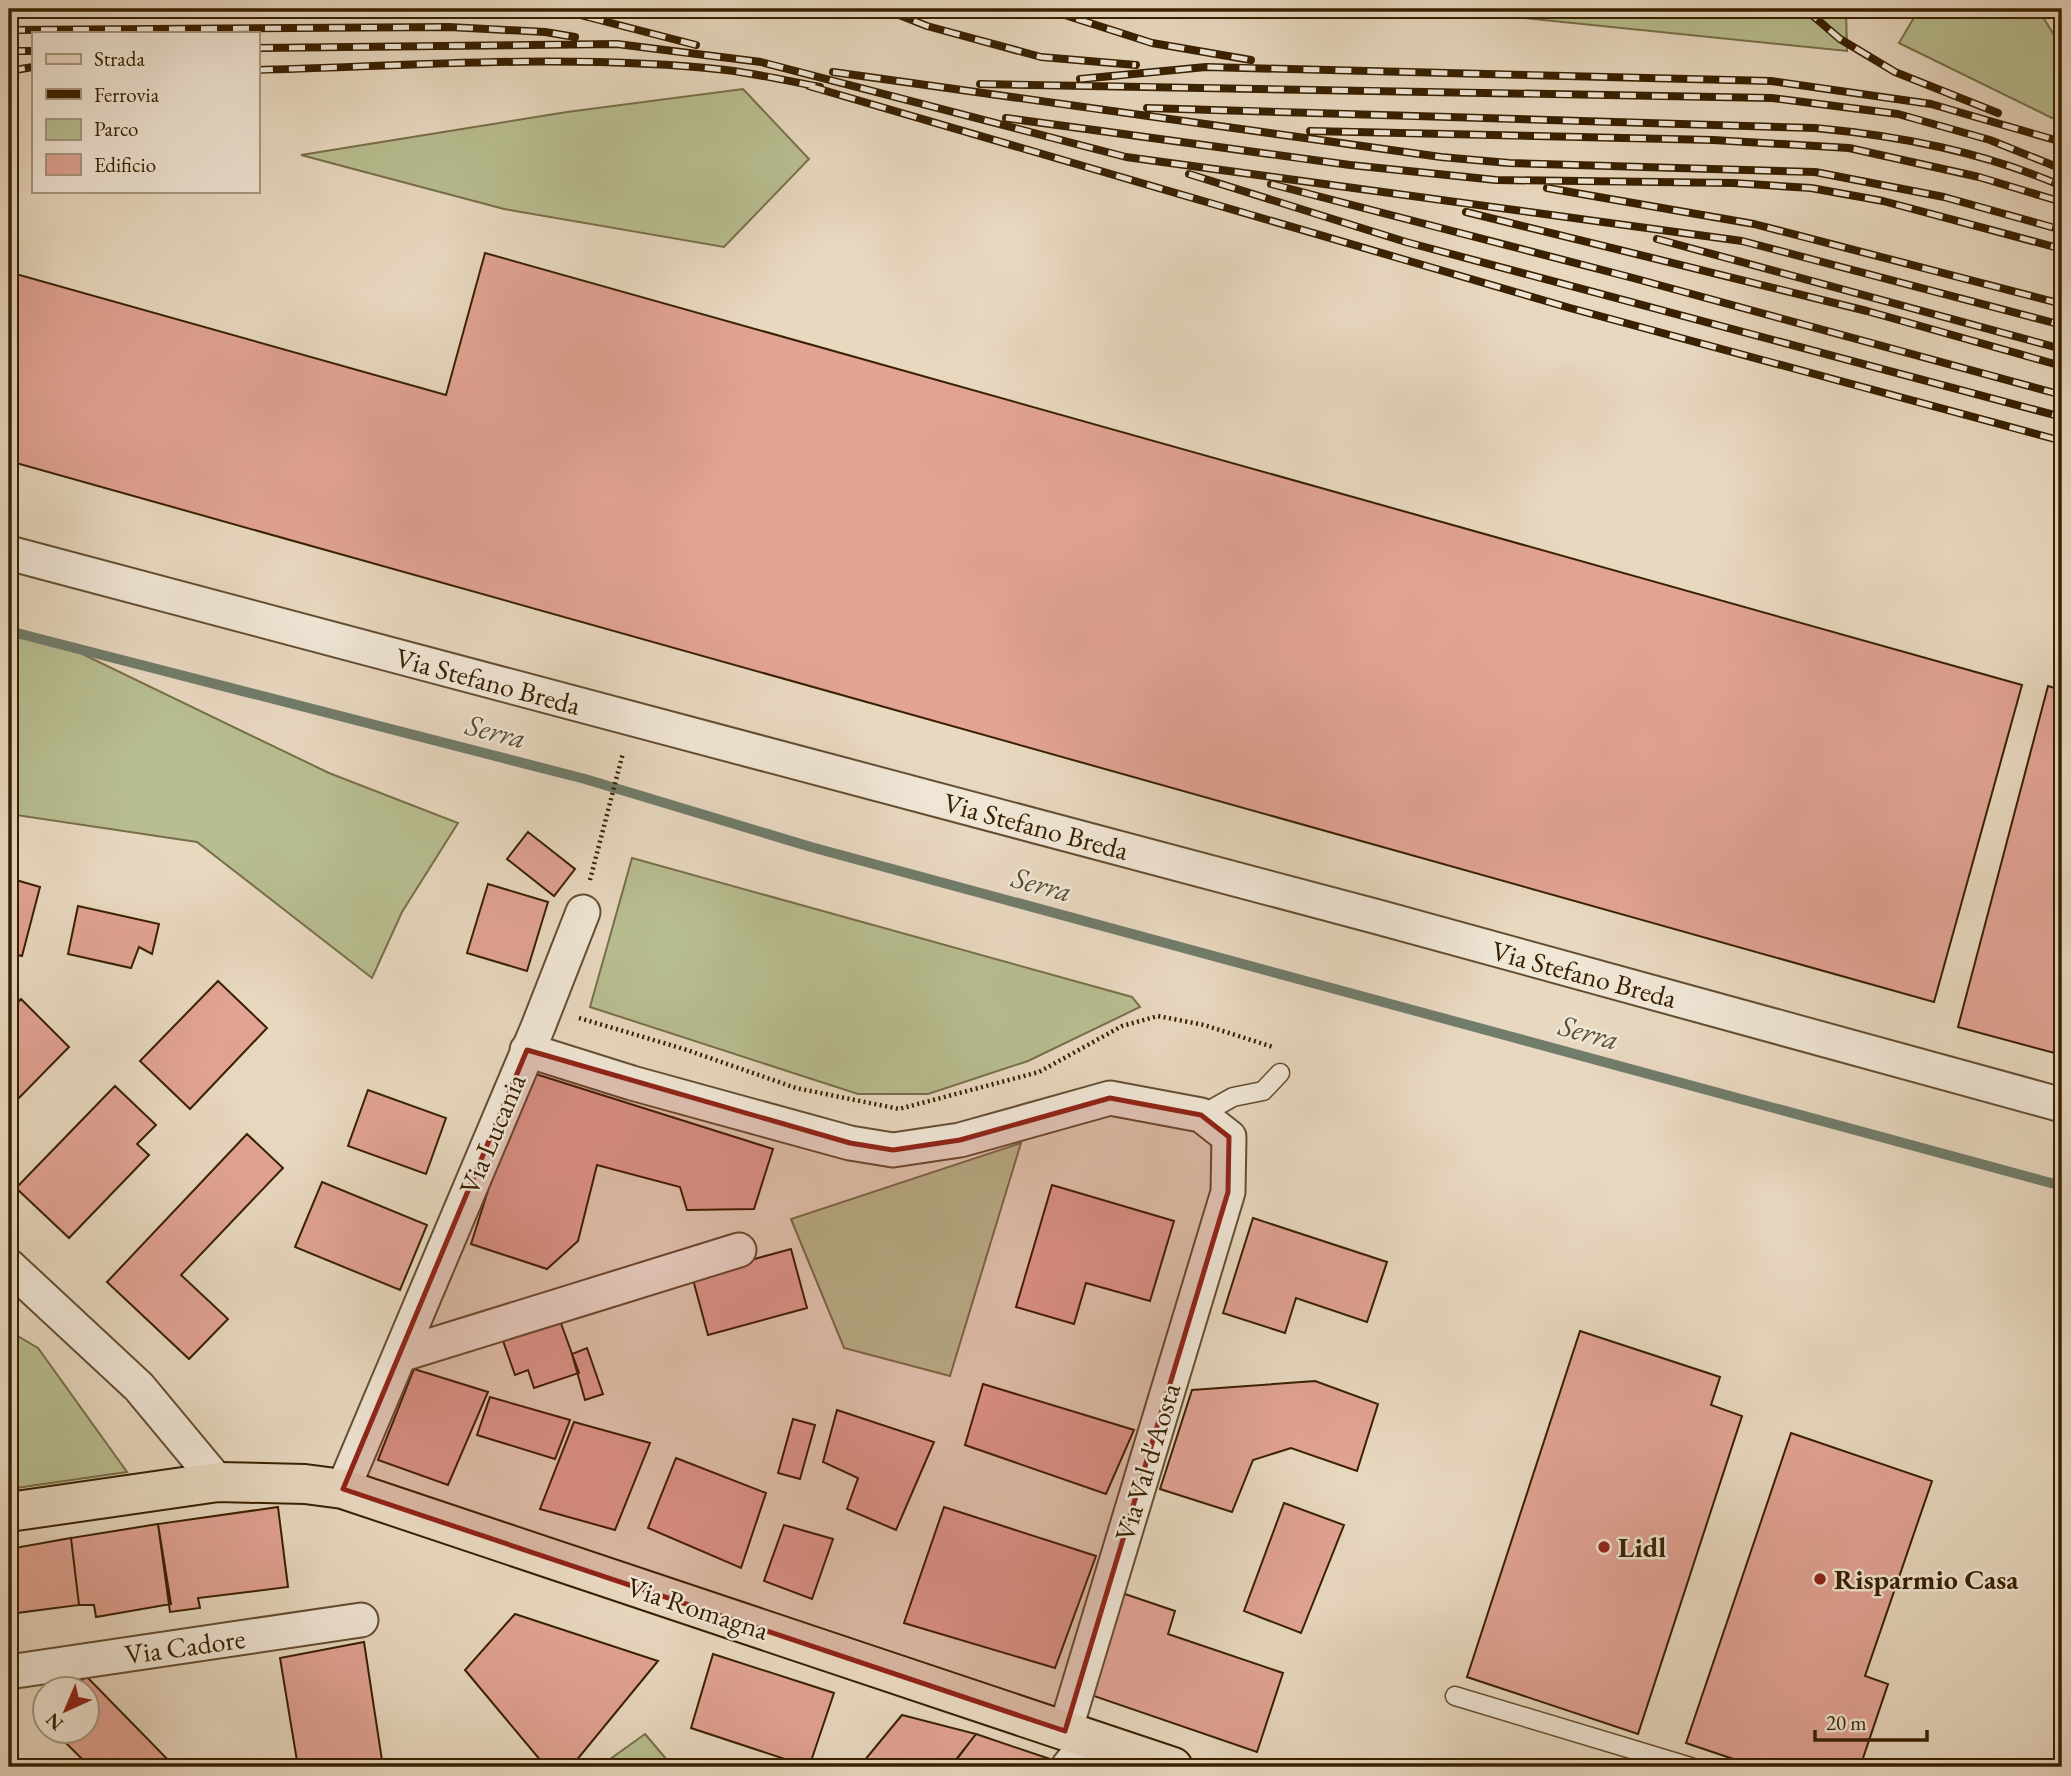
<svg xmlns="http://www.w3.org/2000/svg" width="2071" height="1776" viewBox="0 0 2071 1776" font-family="'EB Garamond',serif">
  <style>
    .green { fill: #b8be91; stroke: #786f48; stroke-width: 2 }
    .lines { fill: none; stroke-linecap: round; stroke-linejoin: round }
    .stream { stroke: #717c6b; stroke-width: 10 }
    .building { fill: #e2a394; stroke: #382000; stroke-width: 2 }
    .lane-casing { stroke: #644e30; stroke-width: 21 }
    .street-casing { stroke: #644e30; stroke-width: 37 }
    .primary-casing { stroke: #382000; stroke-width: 42 }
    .path { stroke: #382000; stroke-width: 4.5; stroke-dasharray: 2 3.5; stroke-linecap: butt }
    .lane { stroke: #f0e6d6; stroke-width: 18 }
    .street { stroke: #f0e6d6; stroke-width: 33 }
    .primary { stroke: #e8d8c0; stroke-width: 38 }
    .rail-casing { stroke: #382000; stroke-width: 8 }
    .rail { stroke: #f0e6d6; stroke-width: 5; stroke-dasharray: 16; stroke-linecap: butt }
    .marked { fill: #8f2418; fill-opacity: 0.2; stroke: #8f2418; stroke-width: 5; stroke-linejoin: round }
    .poi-dot { fill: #8f2418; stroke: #f0e6d6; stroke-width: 2.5 }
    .labels { text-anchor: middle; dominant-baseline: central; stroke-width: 5; stroke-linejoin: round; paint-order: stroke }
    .street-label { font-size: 28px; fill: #382000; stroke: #f0e6d6 }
    .poi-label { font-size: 28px; font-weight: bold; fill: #382000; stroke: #f0e6d6; text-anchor: start }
    .water-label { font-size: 30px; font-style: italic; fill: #544e35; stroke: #f0e6d6 }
  </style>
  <rect width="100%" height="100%" fill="#e8d8c0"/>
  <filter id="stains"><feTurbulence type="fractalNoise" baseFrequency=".00286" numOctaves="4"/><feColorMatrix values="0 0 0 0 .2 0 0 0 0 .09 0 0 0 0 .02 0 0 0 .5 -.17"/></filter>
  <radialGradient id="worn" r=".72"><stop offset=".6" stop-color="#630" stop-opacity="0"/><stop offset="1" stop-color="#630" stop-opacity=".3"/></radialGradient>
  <path class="green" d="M1493 9H1846L1847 51 1494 15Z
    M1919 9H2038L2062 48V110L2052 118 1899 43Z
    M743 89 809 159 724 247 504 209 301 155 567 112Z
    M9 634 70 648 329 773 458 823 402 912 372 978 197 842 9 814Z
    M632 858 1132 997 1140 1007 1028 1061 928 1094H858L590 1007Z
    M1021 1143 950 1376 844 1348 791 1219Z
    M9 1331 38 1348 127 1472 9 1489Z
    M645 1734 673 1767H599Z"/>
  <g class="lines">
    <path class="stream" d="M9 631 585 779 811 847 2062 1186"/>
  </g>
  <path class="building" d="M485 253 2022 685 1934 1002 9 461V272L446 395Z
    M2048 686 2062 690V1055L1958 1027Z
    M528 832 575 869 554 896 507 859Z
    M9 878 40 887 22 956 9 953Z
    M488 884 548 902 527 971 467 953Z
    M78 906 159 924 152 954 139 947 131 968 68 954Z
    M218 981 267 1028 190 1109 140 1061Z
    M21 999 69 1047 13 1104 9 1099V1011Z
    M526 1071 773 1149 754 1209 687 1210 680 1187 597 1165 578 1241 547 1269 471 1244Z
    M115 1086 156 1125 137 1144 149 1155 69 1238 16 1188Z
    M368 1090 446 1118 426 1174 348 1146Z
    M247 1134 283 1168 181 1275 228 1319 189 1359 107 1282Z
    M322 1182 427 1225 400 1290 295 1247Z
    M1052 1185 1174 1221 1150 1301 1086 1283 1074 1324 1016 1307Z
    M1253 1218 1387 1262 1367 1322 1296 1298 1285 1333 1223 1313Z
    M791 1249 807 1308 708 1335 692 1276Z
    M559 1318 579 1373 534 1388 528 1370 515 1375 502 1338Z
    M1580 1331 1720 1377 1711 1405 1742 1416 1638 1734 1467 1677Z
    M587 1348 603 1394 585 1400 572 1354Z
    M414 1369 488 1392 448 1485 378 1460Z
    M1315 1381 1378 1404 1357 1471 1291 1448 1253 1460 1232 1512 1160 1489 1192 1390Z
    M983 1384 1134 1430 1106 1494 965 1445Z
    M490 1397 570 1420 555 1459 477 1435Z
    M837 1410 934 1442 896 1530 847 1509 858 1478 823 1462Z
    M793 1419 815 1425 800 1479 778 1473Z
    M574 1422 650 1443 615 1530 540 1509Z
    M1791 1433 1932 1481 1865 1676 1888 1684 1860 1767H1757L1686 1743Z
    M676 1458 766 1493 741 1568 648 1528Z
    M1284 1503 1344 1525 1301 1633 1244 1611Z
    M278 1507 288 1587 198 1598 200 1608 170 1612 158 1524Z
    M944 1507 1096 1556 1055 1668 904 1623Z
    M158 1524 171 1604 96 1617 94 1605H79L71 1538Z
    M784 1525 833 1539 812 1599 764 1581Z
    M71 1538 79 1605 9 1614V1549Z
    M1122 1593 1175 1611 1168 1634 1283 1673 1257 1752 1088 1694Z
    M515 1614 658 1661 571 1767H546L465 1670Z
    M364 1642 383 1767H298L280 1658Z
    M713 1654 834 1693 809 1767 691 1728Z
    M86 1676 175 1767H90L53 1730H88V1688H75Z
    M902 1715 976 1734 950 1767H859Z
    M976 1734 1050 1759 1043 1767H951Z"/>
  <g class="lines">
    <g class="lane-casing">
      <path id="lane" d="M1201 1115 1233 1097 1263 1091 1280 1073
        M1455 1696 1691 1767"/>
    </g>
    <g class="street-casing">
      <path id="street" d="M9 553 1378 917 2062 1105
        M527 1050 632 1083 850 1143 893 1150 960 1140 1110 1098 1201 1115 1229 1137 1228 1192 1065 1731
        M9 1266 139 1387 218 1482
        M400 1355 739 1250
        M343 1489 538 1027 583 912
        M9 1672 361 1620
        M1068 1767 1090 1740"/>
    </g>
    <g class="primary-casing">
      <path id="primary" d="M9 1512 218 1482 305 1484 343 1489 1173 1767"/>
    </g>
    <path class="path" d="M590 880 623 753
      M579 1018 684 1049 796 1088 899 1109 1039 1072 1122 1026 1158 1016 1204 1025 1273 1047"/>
    <use href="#lane" class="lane"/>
    <use href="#street" class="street"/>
    <use href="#primary" class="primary"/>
    <g class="rail-casing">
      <path id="rail" d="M557 9 696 45
        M884 9 927 26 1041 57 1136 65
        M1046 9 1152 43 1251 60
        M1805 9 1840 39 1895 72 1998 113
        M9 30 449 27 545 32 575 37
        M257 48 617 44 761 62 1126 157 1742 241 2062 325
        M9 51H33
        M257 70C410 66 574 53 726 70 757 74 789 81 820 87
        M9 71 33 67
        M833 72 1441 157 1509 163 1815 172 1944 197 2062 230
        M1080 79 1206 67 1771 81 1931 104 2062 142
        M980 84 1772 98 1898 114 1990 140 2062 169
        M809 86 1570 308 2062 441
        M1147 108 1815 128C1901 136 1983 152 2062 186
        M1006 118 1350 165 1496 180 1733 183 1811 188 1883 201 2062 249
        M1310 131 1713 140 1849 148 1979 177 2062 202
        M1189 174 1406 242 2062 417
        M1271 184 1633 278 2062 395
        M1547 188 1754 224 2062 304
        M1466 212 1867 311 2062 366
        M1657 239 2062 349"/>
    </g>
    <use href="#rail" class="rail"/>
  </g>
  <path class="marked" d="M527 1050 850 1143 893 1150 960 1140 1110 1098 1201 1115 1229 1137 1228 1192 1065 1731 343 1489Z"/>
  <g class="poi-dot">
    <circle cx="1604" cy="1547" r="7"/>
    <circle cx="1820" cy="1579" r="7"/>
  </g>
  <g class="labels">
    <g class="street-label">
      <text transform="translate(488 681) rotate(15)">Via Stefano Breda</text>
      <text transform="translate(1036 826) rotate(15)">Via Stefano Breda</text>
      <text transform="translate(1584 974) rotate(15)">Via Stefano Breda</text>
      <text transform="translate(492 1134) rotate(-67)">Via Lucania</text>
      <text transform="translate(1147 1462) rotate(-73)">Via Val d'Aosta</text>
      <text transform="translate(698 1608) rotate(18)">Via Romagna</text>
      <text transform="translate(185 1646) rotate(-8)">Via Cadore</text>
    </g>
    <g class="poi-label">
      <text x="1618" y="1547">Lidl</text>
      <text x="1834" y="1579">Risparmio Casa</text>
    </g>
    <g class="water-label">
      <text transform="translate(496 731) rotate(14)">Serra</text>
      <text transform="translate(1042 884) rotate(15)">Serra</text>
      <text transform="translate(1589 1032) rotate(15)">Serra</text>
    </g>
  </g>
  <rect width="2071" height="1776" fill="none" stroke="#e8d8c0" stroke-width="35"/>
  <rect x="10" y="10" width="2050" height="1755" fill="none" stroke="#382000" stroke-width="3.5"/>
  <rect x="18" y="18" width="2036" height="1741" fill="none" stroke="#382000" stroke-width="2"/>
  <rect x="32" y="32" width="228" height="161" fill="#f0e6d6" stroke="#a69780" stroke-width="2"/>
  <rect x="46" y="54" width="35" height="10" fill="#e8d8c0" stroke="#a69780" stroke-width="2"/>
  <text x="94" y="66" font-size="21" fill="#382000">Strada</text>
  <rect x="46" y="89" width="35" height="10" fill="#382000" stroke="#a69780" stroke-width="2"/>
  <text x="94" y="102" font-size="21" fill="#382000">Ferrovia</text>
  <rect x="46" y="119" width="35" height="21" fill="#b8be91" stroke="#a69780" stroke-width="2"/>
  <text x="94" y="136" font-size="21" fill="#382000">Parco</text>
  <rect x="46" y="154" width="35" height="21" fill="#e2a394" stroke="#a69780" stroke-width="2"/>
  <text x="94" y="172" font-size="21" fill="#382000">Edificio</text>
  <g transform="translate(66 1710) rotate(224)"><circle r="33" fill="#f0e6d6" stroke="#a69780" stroke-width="2"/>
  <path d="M0-5L12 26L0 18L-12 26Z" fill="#8f2418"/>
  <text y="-10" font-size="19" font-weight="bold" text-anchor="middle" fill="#382000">N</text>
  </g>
  <path d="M1815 1730v10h112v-10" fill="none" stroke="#382000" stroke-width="3.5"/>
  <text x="1826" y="1730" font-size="21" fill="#382000" stroke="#f0e6d6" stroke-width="5" paint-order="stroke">20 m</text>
  <rect width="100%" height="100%" filter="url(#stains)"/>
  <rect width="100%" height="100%" fill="url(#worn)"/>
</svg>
